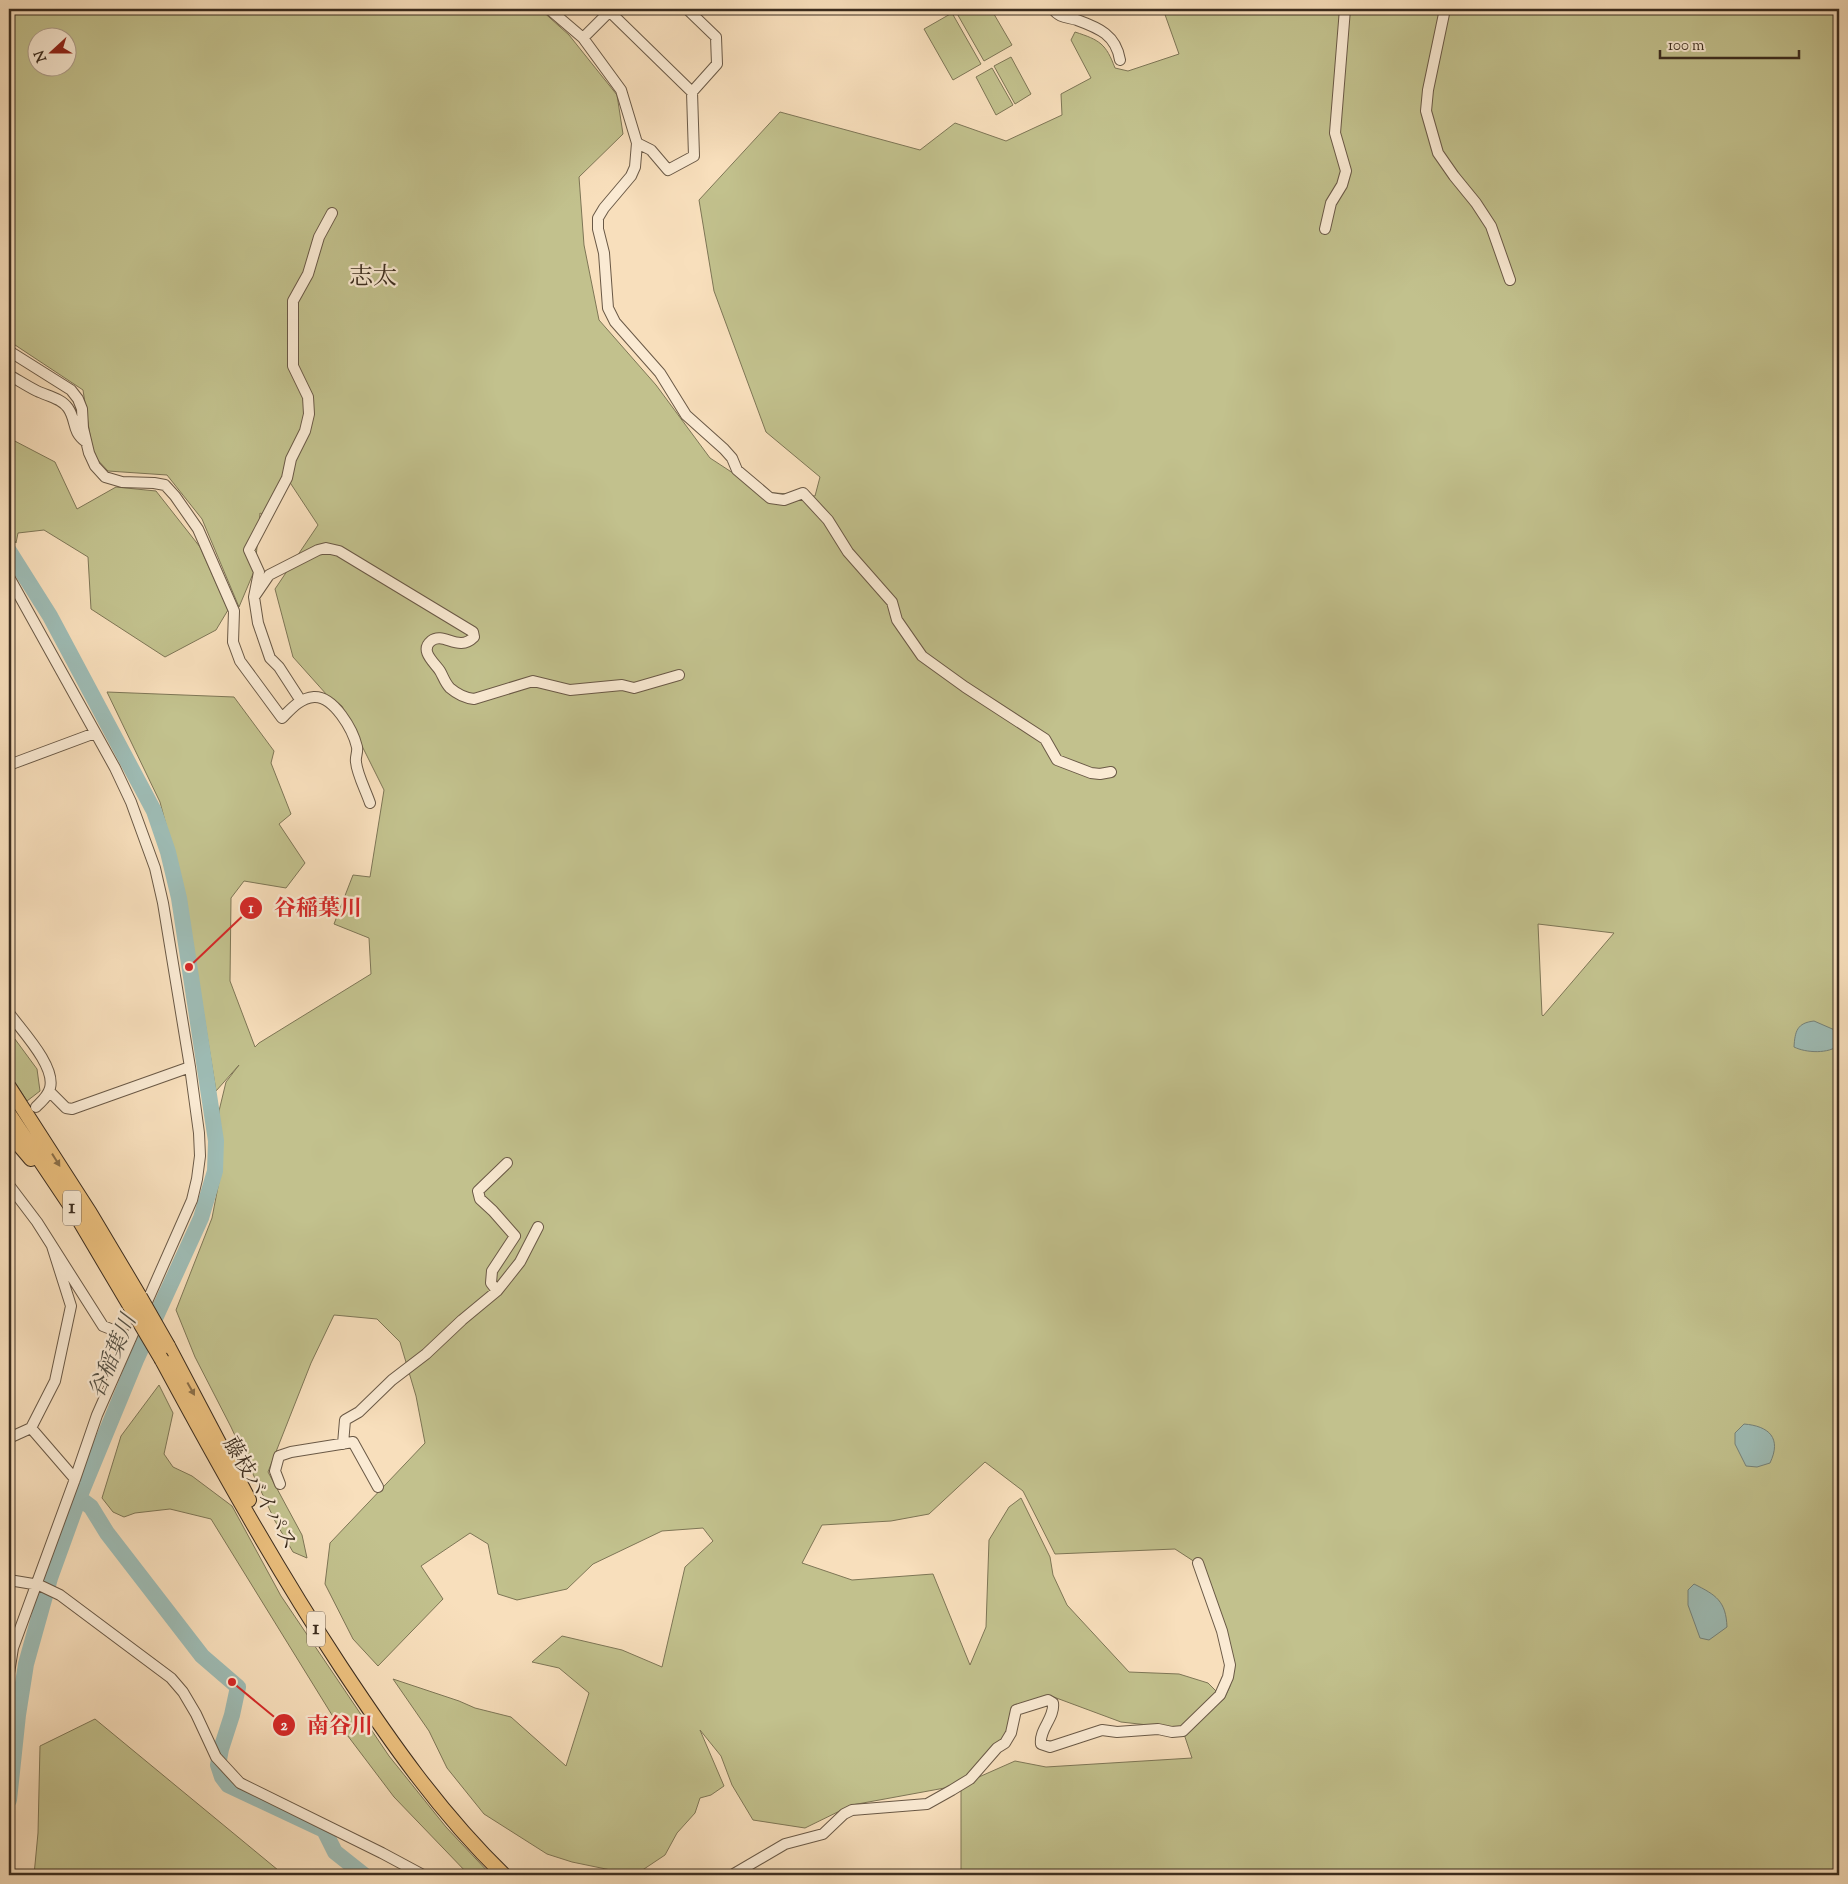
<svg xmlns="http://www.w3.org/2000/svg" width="1848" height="1884" viewBox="0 0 1848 1884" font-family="'Sorts Mill Goudy','Noto Serif JP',serif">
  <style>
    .green { fill: #c2c18d; stroke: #7e7656; fill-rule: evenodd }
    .water { fill: #9ebcb5; stroke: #768279 }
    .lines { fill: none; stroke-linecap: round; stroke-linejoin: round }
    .river { stroke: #9ebcb5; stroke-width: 16 }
    .minor-casing { stroke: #6a5946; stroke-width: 12 }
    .highway-casing { stroke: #3b2c1e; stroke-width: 16 }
    .minor { stroke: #faead3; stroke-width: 10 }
    .highway { stroke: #ecc07e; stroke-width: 14 }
    .highway-bridge-casing { stroke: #3b2c1e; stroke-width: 16; stroke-linecap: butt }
    .highway-bridge { stroke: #ecc07e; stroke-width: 14 }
    .oneway { fill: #8b6f49 }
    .labels { text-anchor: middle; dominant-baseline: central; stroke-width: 4.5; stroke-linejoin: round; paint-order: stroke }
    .shield { fill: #faead3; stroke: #746554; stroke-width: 1 }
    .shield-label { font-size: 20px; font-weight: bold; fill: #3b2c1e }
    .street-label { font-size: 21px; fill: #3b2c1e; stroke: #faead3 }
    .water-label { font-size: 22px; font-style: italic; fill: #545044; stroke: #faead3 }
    .quarter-label { font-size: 24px; fill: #3b2c1e; stroke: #faead3 }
    .leader { fill: none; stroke: #d62828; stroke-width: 2 }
    .callout-dot { fill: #d62828; stroke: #faead3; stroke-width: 2 }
    .mark-label { font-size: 15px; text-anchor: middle; font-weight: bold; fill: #fff }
    .callout-label { font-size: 22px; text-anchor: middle; font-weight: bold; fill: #d62828; stroke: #faead3; stroke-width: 4.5; stroke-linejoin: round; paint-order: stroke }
  </style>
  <rect width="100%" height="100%" fill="#f8dfbc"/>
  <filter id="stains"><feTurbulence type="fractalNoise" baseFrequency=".004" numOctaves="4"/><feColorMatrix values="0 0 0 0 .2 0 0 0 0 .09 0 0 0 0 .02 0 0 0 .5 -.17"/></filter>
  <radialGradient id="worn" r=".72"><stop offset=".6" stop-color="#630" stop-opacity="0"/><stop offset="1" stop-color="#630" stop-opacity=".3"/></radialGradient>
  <path class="green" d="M9 9H540L569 35 617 95 623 134 579 177 584 245 599 320 656 385 710 458 762 492 815 496 820 477 766 432 714 291 699 200 780 112 920 150 955 123 1006 141 1062 115 1061 94 1091 78 1071 40 1075 32C1100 40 1106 44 1115 68L1128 71 1179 54 1163 9H1839V1875H961V1785L852 1805 805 1828 753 1820 732 1785 721 1756 700 1730 724 1786 711 1795 700 1798 695 1813 677 1833 665 1855 635 1875 572 1862 547 1854 484 1814 447 1768 429 1731 393 1679 459 1701 475 1708 511 1717 566 1766 589 1693 559 1668 532 1662 562 1636 622 1650 662 1667 685 1567 713 1541 703 1528 662 1531 593 1564 567 1589 517 1600 498 1594 488 1544 470 1533 421 1566 443 1599 378 1666 353 1639 325 1584 330 1543 425 1443 416 1396 400 1342 377 1319 334 1315 311 1363 268 1472 302 1535 307 1558 293 1552 275 1521 231 1427 195 1357 176 1310 212 1218 222 1166 219 1111 226 1082 239 1065 216 1091 184 893 160 802 107 692 234 697 274 751 271 763 291 814 279 824 305 863 286 888 244 881 231 898 230 981 255 1047 259 1043 371 974 369 938 334 924 353 875 370 877 384 790 342 706 327 695 293 657 275 589 318 525 287 478 262 514 260 513 255 569 239 607 202 519 167 475 108 471 93 455 83 390 9 341ZM38 38H68V68H38ZM1538 924 1614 933 1543 1016 1542 1015ZM985 1462 1023 1491 1055 1554 1175 1549 1198 1564 1230 1665V1686L1224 1699 1188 1726 1220 1695 1208 1683 1179 1674 1129 1672 1067 1605 1053 1575 1050 1557 1021 1498 1009 1507 989 1540 986 1627 970 1665 933 1574 852 1580 802 1563 822 1525 891 1521 929 1514ZM1051 1696 1121 1722 1184 1729 1183 1731 1192 1758 1046 1767 1015 1761 963 1784 1010 1739 1012 1710Z
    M958 9H991L1012 45 984 61 955 10Z
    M952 13 981 64 953 80 924 29Z
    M1011 57 1031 94 1015 104 994 66Z
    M992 68 1013 105 996 115 976 77Z
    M9 438 55 462 77 509 116 487 156 491 200 547 228 610 216 630 165 657 91 609 88 557 44 530 18 533 16 543 9 531Z
    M9 1031 37 1069 40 1091 27 1101 9 1073Z
    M159 1385 173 1413 164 1454 173 1467 192 1476 232 1506 281 1596 389 1756 446 1827 491 1875H469L394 1797 332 1715 211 1519 170 1509 135 1513 124 1517 113 1512 102 1498 121 1436Z
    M95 1719 284 1875H34L38 1833 40 1746Z"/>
  <path class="water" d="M1814 1021 1837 1031 1839 1034V1045C1829 1054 1806 1053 1794 1047 1795 1031 1797 1023 1814 1021Z
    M1744 1424C1769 1426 1782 1438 1770 1463L1757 1467 1746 1466 1735 1444V1433Z
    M1694 1584C1716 1595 1726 1601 1727 1627L1709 1640 1700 1638 1688 1605V1590Z"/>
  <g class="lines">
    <path class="river" d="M9 551 50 616 154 811 168 852 179 898 216 1141 215 1171 201 1218 136 1360 79 1498 50 1578 26 1664 18 1715 9 1800
      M79 1498 91 1507 107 1533 202 1656 238 1687 232 1715 221 1749 218 1765 222 1777 228 1785 324 1830 335 1852 364 1875"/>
    <g class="minor-casing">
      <path id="minor" d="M549 9 583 38 621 90 637 143 635 167 631 176 604 208 598 218V229L604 253 608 308 615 322 660 373 686 415 724 449 732 458 737 470 770 498 784 500 803 493 828 520 848 552 892 602 897 620 922 656 965 687 1045 739 1057 760 1091 773 1100 774 1111 772
        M1053 9C1059 18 1067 17 1077 20 1099 28 1116 35 1120 60
        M1445 9 1428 90 1426 111 1438 153 1454 176 1476 203 1491 226 1510 280
        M609 11 692 92
        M583 38 612 9
        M637 143 651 150 668 170 694 156 692 92 717 64 716 37 687 9
        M1325 229 1331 203 1342 185 1346 171 1335 133 1345 9
        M9 351 71 390 78 399 82 409 83 428 89 453 95 466 105 477 122 482 154 483 165 485 175 496 198 529 234 611 233 642 240 661 282 718C291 709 300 698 314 697 334 696 353 730 357 747 358 753 355 757 356 762 357 774 366 791 370 803
        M9 375C18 380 27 386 37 391 47 396 61 398 68 408 77 421 71 431 86 442
        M9 577 115 768 131 802 155 868 163 903 190 1067 199 1133 200 1156 197 1179 192 1200 97 1415 75 1479 13 1648 9 1673
        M254 597 269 575 318 550 326 548 339 551 473 632 474 637C458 653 444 631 431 641 419 651 435 663 440 671 443 676 445 683 450 688 457 694 465 698 474 699L533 681 570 690 622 685 634 688 679 675
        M301 701 279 667 270 658 258 623 254 597 259 572 249 550 287 478 291 459 305 431 309 414 308 397 293 366V301L308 274 319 237 332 213
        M9 765 95 733
        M9 1013C21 1030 56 1066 50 1088 48 1096 42 1101 36 1107
        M49 1091 66 1108 72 1109 190 1067
        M9 1185 37 1222 103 1326 131 1337
        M497 1291 491 1283 492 1271 515 1236 493 1211 480 1199 478 1191 507 1163
        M31 1428 75 1479
        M9 1438 31 1428 55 1381 71 1306 52 1246
        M343 1444 345 1420 359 1412 392 1380 426 1354 462 1320 497 1291 520 1262 538 1227
        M280 1484 275 1471 279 1456 291 1452 353 1442 378 1487
        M9 1580 39 1585 60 1595 171 1678 183 1692 196 1714 216 1757 240 1783 382 1853 423 1875
        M732 1875 785 1844 823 1834 844 1814 852 1810 927 1804 952 1790 970 1779 997 1748 1005 1743 1011 1733 1016 1710 1048 1700 1053 1703C1055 1718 1039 1729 1041 1744L1050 1747 1102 1730 1117 1732 1158 1729 1172 1732 1183 1731 1220 1695 1228 1677 1230 1665 1222 1631 1198 1563"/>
    </g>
    <g class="highway-casing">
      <path id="highway" d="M9 1087 90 1213 140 1297
        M9 1114 72 1208 130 1306
        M9 1133 31 1159
        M168 1346 249 1500
        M162 1360C218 1464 276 1568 341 1667 390 1741 440 1813 504 1875"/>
    </g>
    <use href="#minor" class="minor"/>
    <use href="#highway" class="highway"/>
    <g class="highway-bridge-casing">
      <path id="highway-bridge" d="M140 1297 168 1346
        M130 1306 162 1360"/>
    </g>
    <use href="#highway-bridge" class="highway-bridge"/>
  </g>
  <defs><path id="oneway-solid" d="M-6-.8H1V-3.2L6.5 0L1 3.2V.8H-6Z" transform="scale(1.25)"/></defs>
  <g class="oneway">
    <use href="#oneway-solid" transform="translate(56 1160) rotate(58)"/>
    <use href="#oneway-solid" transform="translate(191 1389) rotate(61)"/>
  </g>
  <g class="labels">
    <g class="shield">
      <rect x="63" y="1190.5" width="18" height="35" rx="4"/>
      <rect x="307" y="1611.5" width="18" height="35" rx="4"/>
    </g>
    <g class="shield-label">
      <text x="72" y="1208">1</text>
      <text x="316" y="1629">1</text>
    </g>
    <g class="street-label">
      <text transform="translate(259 1494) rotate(60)">藤枝バイパス</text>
    </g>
    <g class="water-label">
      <text transform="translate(114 1357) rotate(-67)">谷稲葉川</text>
    </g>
    <g class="quarter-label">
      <text x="373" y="278">志太</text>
    </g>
  </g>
  <path class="leader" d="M189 967L251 908M232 1682L284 1725"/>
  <g class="callout-dot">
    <circle cx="189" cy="967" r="5"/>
    <circle cx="232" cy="1682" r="5"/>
    <circle cx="251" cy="908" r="12"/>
    <circle cx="284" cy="1725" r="12"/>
  </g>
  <g class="mark-label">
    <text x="251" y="913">1</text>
    <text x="284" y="1730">2</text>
  </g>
  <g class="callout-label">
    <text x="318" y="915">谷稲葉川</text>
    <text x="340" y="1733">南谷川</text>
  </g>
  <rect width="1848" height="1884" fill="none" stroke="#f8dfbc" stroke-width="30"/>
  <rect x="10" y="10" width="1828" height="1864" fill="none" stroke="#3b2c1e" stroke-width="2.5"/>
  <rect x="15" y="15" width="1818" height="1854" fill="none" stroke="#3b2c1e"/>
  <g transform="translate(52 52) rotate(249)"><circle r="24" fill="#faead3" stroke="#ae9e8b"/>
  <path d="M0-4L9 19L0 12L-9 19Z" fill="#8f2418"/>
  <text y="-8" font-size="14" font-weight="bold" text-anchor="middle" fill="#3b2c1e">N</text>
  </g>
  <path d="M1660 50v8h139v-8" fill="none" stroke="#3b2c1e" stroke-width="2.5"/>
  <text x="1668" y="50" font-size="15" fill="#3b2c1e" stroke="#faead3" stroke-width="4" paint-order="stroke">100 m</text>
  <rect width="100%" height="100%" filter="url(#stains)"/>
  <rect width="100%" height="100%" fill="url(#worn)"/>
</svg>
